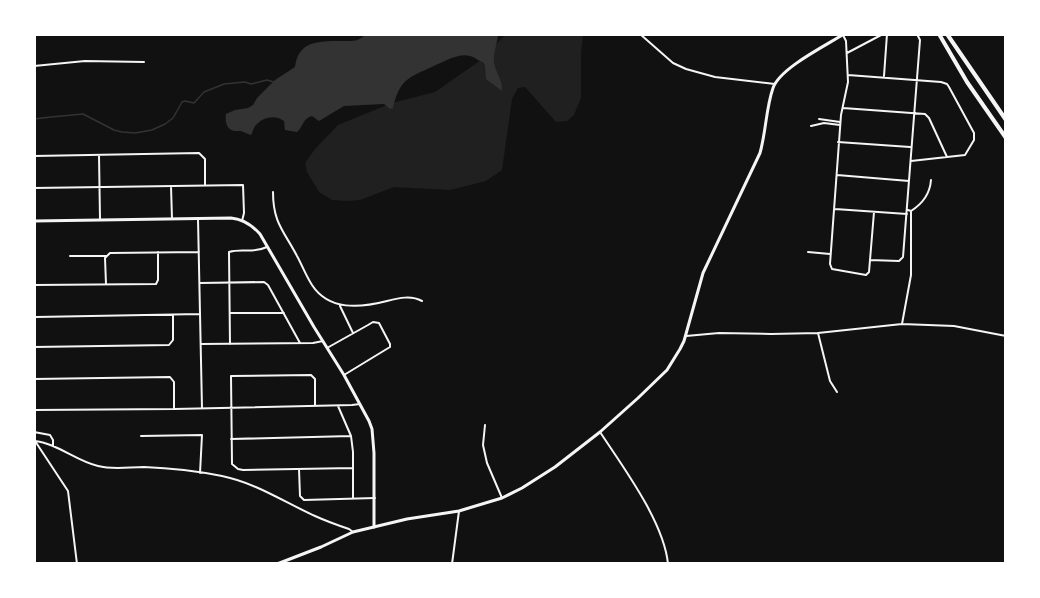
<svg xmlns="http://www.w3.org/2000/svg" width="1040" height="598" viewBox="0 0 1040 598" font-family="'Space Grotesk',sans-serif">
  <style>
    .green { fill: #202020 }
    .water { fill: #333 }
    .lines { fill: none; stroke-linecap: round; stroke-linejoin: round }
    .stream { stroke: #333; stroke-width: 1.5 }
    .minor { stroke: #f5f5f5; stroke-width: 2 }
    .tertiary { stroke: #f5f5f5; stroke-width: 3 }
    .secondary { stroke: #f5f5f5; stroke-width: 3 }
    .trunk { stroke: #f5f5f5; stroke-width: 4 }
  </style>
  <rect width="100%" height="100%" fill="#111"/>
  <path class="green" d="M505 35H583L581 53V98L574 115 567 121 556 122 525 87 518 88 512 99 502 170 486 181 450 190 394 187 360 200 347 201 332 200 319 192 307 172 305 163 315 149 338 125 392 103 435 92 481 60Z"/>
  <path class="water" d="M365 35H498C497 44 493 54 494 63 496 73 503 81 502 91L486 79 485 65 483 62C478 61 475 57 470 56 459 53 448 60 438 64 412 77 400 76 393 108L390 109 384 104 344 106 319 121 312 116C303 118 303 127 297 132L285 130 284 121C276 114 262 117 255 126 253 129 253 132 251 135 247 134 244 132 241 131 239 131 237 131 235 131 226 130 225 121 226 114L235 110 248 108 253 105 257 98 275 80 295 67C296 61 297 55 302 50 310 40 331 41 343 41 352 41 358 42 365 35Z"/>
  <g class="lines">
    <path class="stream" d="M34 119 51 117 83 114 114 130 122 132 135 133 152 130 165 124 173 118 182 102 185 101 194 103 204 92 224 84 245 82 251 84 267 80 274 82"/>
    <path class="minor" d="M640 34 673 63 686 69 715 77 775 84
      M843 35 846 41 848 82 841 115 830 264 832 269 866 275 869 272 874 212
      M847 53 883 34
      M34 66 85 61 144 62
      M848 75 941 82 947 84 949 87 974 133V140L965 155 911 161
      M884 76 887 34
      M843 108 925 114 929 118 947 157
      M819 119 840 122
      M811 126 824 123 840 125
      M838 142 910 147
      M99 155 100 219
      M34 156 199 153 205 159V185
      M837 175 909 181
      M171 186 172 219
      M34 188 243 185 244 213 242 221
      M273 192C273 223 284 231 297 256 302 265 306 276 312 285 329 311 360 308 387 301 399 298 411 295 422 301
      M835 209 907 214
      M911 211C922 204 930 194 931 180
      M198 219 202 408
      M808 252 830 254
      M70 256H107
      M870 260 899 261 903 257 920 40 917 34
      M200 283 264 282 268 285 300 343
      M106 284 105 258 110 253 199 252
      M34 285 156 284 158 280V252
      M340 306 353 333
      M230 313H284
      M34 319 36 317 200 314
      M902 324 911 275V211L908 210
      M818 333 830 381 837 392
      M686 336 719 333 771 334 818 333 902 324 954 326 1006 336
      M201 344 313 343 323 341
      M230 344 229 252C243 248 252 254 267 247
      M34 347 169 345 173 340V315
      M327 348 368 325 373 322 379 323 390 344V347L344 375
      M34 379 170 377 174 382V409
      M315 405V379L311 375 231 376 232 464 238 469 243 470 353 468
      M338 406 351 436 353 452V498
      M34 410 174 409 352 405 360 404
      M485 425 483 445 487 463 502 498
      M34 432 50 435 53 440V446
      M600 432C623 467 664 522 668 564
      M141 436 202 435 200 473
      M231 439 351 436
      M34 441C57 443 76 461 98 466 113 470 129 467 144 467 170 468 197 471 222 476 256 483 284 502 315 516 326 521 337 525 349 529L353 532
      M35 441 68 491 77 564
      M299 469 300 496 304 500 375 498
      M452 564 459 511"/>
    <path class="tertiary" d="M34 221 231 218C242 219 252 225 260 234L314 327 344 375 369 421 372 429 374 453V527"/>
    <path class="secondary" d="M277 564 321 547 353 532 407 519 459 511 502 498 522 488 555 467 600 432 638 398 667 370 680 349 684 341 703 273 760 153C766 132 766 108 773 88 780 68 825 46 844 34"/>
    <path class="trunk" d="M939 34 967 82 1006 138
      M947 34 1006 120"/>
  </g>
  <rect width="1040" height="598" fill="none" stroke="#ffffff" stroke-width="72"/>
</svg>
